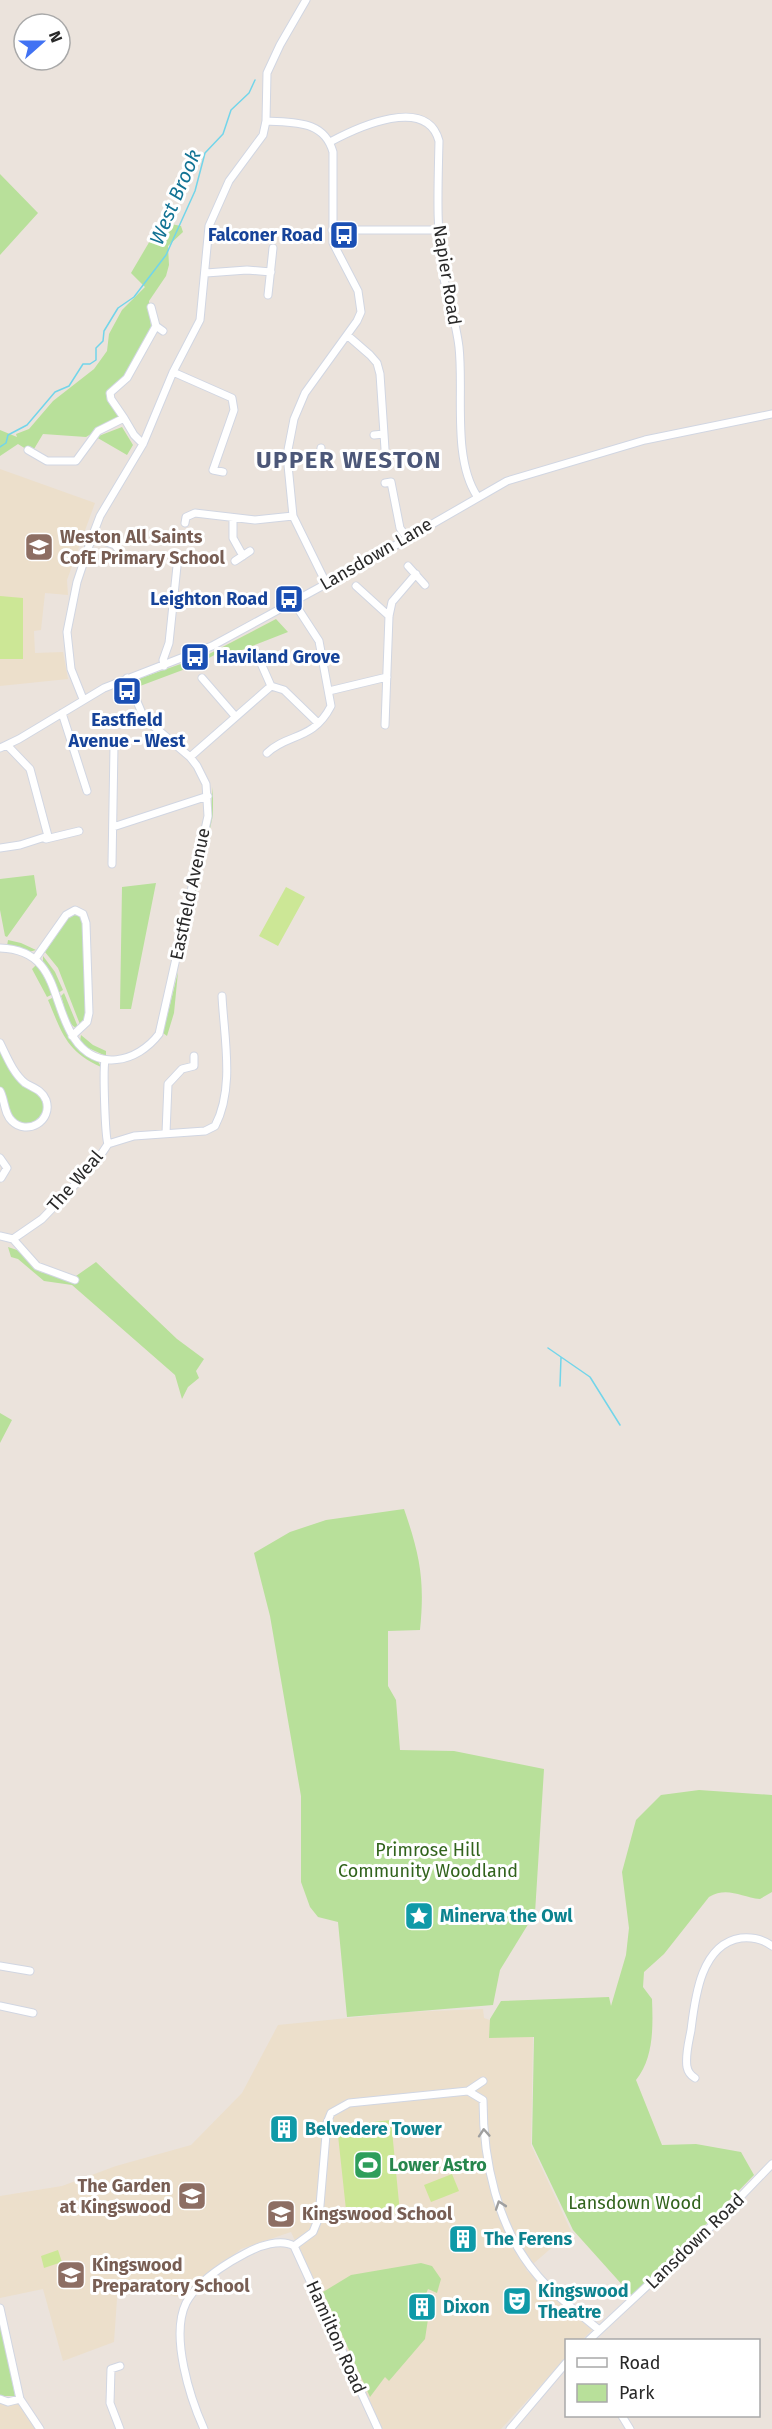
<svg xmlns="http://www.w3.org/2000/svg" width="772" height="2429" viewBox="0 0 772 2429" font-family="'Fira Sans',sans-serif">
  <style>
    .education { fill: #ecdfcb }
    .green { fill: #b8e09a }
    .pitch { fill: #cce796 }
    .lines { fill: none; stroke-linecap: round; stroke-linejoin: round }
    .stream { stroke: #72d5ea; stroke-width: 1.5 }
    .minor-casing { stroke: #d1d6e2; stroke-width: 9 }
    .minor { stroke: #fff; stroke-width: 7 }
    .oneway { stroke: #9f9f9f }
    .labels { text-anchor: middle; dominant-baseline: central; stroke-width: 6; stroke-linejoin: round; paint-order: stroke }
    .transit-label { font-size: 18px; font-weight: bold; fill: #164399; stroke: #fff; text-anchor: end }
    .street-label { font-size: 18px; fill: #292929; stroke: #fff }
    .education-label { font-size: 18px; font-weight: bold; fill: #785e54; stroke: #fff; text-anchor: start }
    .park-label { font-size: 18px; fill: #31631c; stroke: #fff }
    .culture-label { font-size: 18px; font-weight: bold; fill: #0d838f; stroke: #fff; text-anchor: start }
    .leisure-label { font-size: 18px; font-weight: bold; fill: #27864d; stroke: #fff; text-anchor: start }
    .water-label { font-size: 20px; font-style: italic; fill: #127394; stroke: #fff }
    .district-label { font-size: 24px; font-weight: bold; letter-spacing: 1.5px; fill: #4c5778; stroke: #fff }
  </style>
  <rect width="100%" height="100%" fill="#ebe3dc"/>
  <path class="education" d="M0 469 95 503 67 580 68 595 45 593 41 630 34 631 35 653 63 652 68 679 0 686Z
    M483 2009 484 2018 533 2035 531 2145 571 2231 526 2270 592 2330 582 2340H566V2358L501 2429H382L291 2232 241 2249 193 2287 184 2298 118 2285 114 2342 63 2361 43 2289 0 2298V2196L62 2186 116 2166 191 2145 242 2093 278 2025 408 2012Z
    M20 2403 37 2429H0V2404Z"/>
  <path class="green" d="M0 174 38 213 0 255Z
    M161 222 181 226 183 232 168 246 169 265 166 276 149 301 151 328 124 376 106 392 107 400 119 417 86 437 43 434 34 449 28 446 26 449 18 444 0 456V430L17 437 16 434 29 429 53 401 94 369 107 351 109 334 122 310 145 287 131 273Z
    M122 427 133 445 127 455 96 437Z
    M276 619 288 632 224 657 220 652 196 665 140 686H134L141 678 209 654Z
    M213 787V815L194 902H192L210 817Z
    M34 875 37 895 7 937 5 936 0 910V879Z
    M156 883 131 1009H120L122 887Z
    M74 915 79 916 84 922 85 1017 81 1027 58 968 45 952 69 917Z
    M8 940 21 943 36 950 29 952 7 946Z
    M43 956 55 972 63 990 58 993 43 964Z
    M37 964 53 994 47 997 32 969Z
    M178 972 174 1013 167 1036 163 1033Z
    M64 993 78 1027 76 1028C65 1022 65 1006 61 996Z
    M54 997C64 1024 70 1049 98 1061L101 1067C66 1051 62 1033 48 1000Z
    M81 1035 93 1045 106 1051V1056L84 1046 80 1041Z
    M0 1050C5 1058 9 1069 15 1075 31 1092 50 1091 41 1119L26 1126 10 1118 0 1087Z
    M8 1247 20 1251 40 1272 67 1278 76 1276 96 1262 177 1339 204 1359 196 1371 199 1378 188 1387 182 1399 175 1375 72 1285 44 1281 18 1259 11 1257Z
    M0 1413 12 1420 0 1443Z
    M404 1509C420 1555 425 1581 420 1630L388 1631V1686L396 1700 400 1750 454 1751 544 1769 535 1913 500 1970 493 2005 347 2017 338 1922 318 1917 310 1907 301 1882V1796L270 1616 254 1553 290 1532 326 1520Z
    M699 1790 772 1795V1892L760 1899C741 1897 727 1886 709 1897L664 1954 644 1972 643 1987 652 1999C653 2026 654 2058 636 2080L662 2145 696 2144 741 2152 754 2175 634 2298 573 2230 532 2144 534 2037 489 2038 490 2019 501 2001 609 1997 611 2006 626 1955 629 1928 622 1872 636 1820 661 1795Z
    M421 2263 432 2266 441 2279 437 2293 428 2289 424 2299 414 2304 418 2312 430 2306 425 2339 389 2381 385 2377 370 2397 323 2292 351 2275Z
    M0 2320 15 2396H0Z"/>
  <path class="pitch" d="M0 596 23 598V659H0Z
    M286 887 305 897 278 946 259 936Z
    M391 2120 400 2213 347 2219 337 2126Z
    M452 2174 459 2191 431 2202 424 2185Z
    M58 2250 62 2262 44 2268 41 2256Z"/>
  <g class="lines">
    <path class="stream" d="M0 447 6 443 8 435 27 425 55 392 69 386 83 364H90L96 360V348L103 341 104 331 118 308 134 297 166 255 195 191 205 153 223 134 231 110 249 93 255 80
      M548 1348 590 1377 620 1425
      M560 1386 561 1357"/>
    <g class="minor-casing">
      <path id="minor" d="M266 121C295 123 324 120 333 152V243L358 291 361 312 357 321 305 393 294 419 287 455 293 516 326 583
        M330 142C358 127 427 95 439 141 438 186 436 230 443 274 448 299 456 322 459 347 464 391 452 458 477 496
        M332 230H438
        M206 273 247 270 271 272
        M268 295 273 248
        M151 307 156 326 163 331
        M347 335 370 355 377 363 380 374 385 449
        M173 372 232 398 234 410 213 470 223 472
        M124 418 111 399 110 393 127 378 156 326
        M374 435 384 434
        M28 450 47 461H76L98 431 124 418 134 435 143 444
        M287 455 320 457
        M319 466 321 448
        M385 483 391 482 400 528 407 538
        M233 519V538L243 556
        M185 523 186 517 195 513 255 520 293 516
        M92 537 115 545 122 554
        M235 561 250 551
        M408 566 425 585
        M356 586 389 616
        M256 652 271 686
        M164 666 163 660 169 643 177 566
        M202 678 235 716
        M329 691 387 677
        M83 699 71 669 67 632 77 582 92 537 100 516 143 444 173 372 200 320 209 226 229 181 263 135 266 121 267 73 280 45 306 0
        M62 713 87 791
        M385 725 389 616 392 602 416 574
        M0 748 19 739 104 688 212 646 368 561 507 481 645 440 772 414
        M267 753C288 733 313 741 331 706L319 641 293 601
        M190 757 271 686 284 690 318 723
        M113 827 208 796
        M46 839 79 831
        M0 848 20 845 48 836 30 769 7 745
        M112 864 114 746
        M0 948C59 950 50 1002 74 1038 96 1072 137 1063 159 1034L208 816 206 784 197 766 190 757 144 718 127 678
        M35 959 66 915 75 910 83 914 86 923 89 1013 87 1022 72 1036
        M0 1043C7 1057 13 1073 25 1083 33 1088 42 1090 46 1100 53 1121 27 1136 12 1121 4 1114 5 1100 0 1091
        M166 1133 168 1084 182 1069 194 1066V1056
        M108 1144 134 1136 205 1131 215 1126C235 1088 224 1037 222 996
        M0 1158 7 1168 1 1178
        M0 1236 13 1239 42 1219 94 1165 108 1144C105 1137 103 1070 105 1060
        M13 1239 37 1266 75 1280
        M0 1966 30 1971
        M0 2006 33 2013
        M695 2078C690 2075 688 2072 687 2067 685 2055 689 2041 691 2030 695 1997 701 1944 741 1938 752 1937 763 1939 772 1946
        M468 2091 483 2100C483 2160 497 2229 538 2276 555 2296 579 2313 599 2330
        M294 2246 313 2232 319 2217 327 2123 331 2113 349 2103 468 2091 483 2081
        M294 2246 378 2429
        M0 2308 20 2399
        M589 2340 719 2219 772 2164
        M120 2366 111 2369 110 2403 120 2429
        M0 2399 8 2402 20 2399 40 2429
        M622 2416 630 2429
        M204 2429C190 2398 170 2336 186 2303 197 2282 225 2264 246 2253 259 2246 281 2238 294 2246
        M510 2429 566 2363"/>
    </g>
    <use href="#minor" class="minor"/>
  </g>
  <defs><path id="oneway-chevron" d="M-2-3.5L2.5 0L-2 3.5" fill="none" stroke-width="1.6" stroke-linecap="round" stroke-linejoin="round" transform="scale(1.5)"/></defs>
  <g class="oneway">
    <use href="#oneway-chevron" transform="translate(484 2133) rotate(-94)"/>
    <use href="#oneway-chevron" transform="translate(500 2205) rotate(-109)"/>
  </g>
  <defs>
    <g id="bus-square" transform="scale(1.5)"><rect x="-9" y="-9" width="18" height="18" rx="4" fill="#1a4fb4" stroke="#fff"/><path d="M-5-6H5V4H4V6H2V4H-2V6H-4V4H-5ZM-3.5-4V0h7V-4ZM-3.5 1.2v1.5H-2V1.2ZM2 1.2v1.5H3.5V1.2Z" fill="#fff"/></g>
    <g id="school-square" transform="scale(1.5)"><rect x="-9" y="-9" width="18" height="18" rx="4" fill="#8d6e63" stroke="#fff"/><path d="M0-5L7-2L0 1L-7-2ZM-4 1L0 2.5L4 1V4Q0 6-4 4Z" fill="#fff"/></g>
    <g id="sight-square" transform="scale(1.5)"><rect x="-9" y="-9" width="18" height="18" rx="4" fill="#0f9aa8" stroke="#fff"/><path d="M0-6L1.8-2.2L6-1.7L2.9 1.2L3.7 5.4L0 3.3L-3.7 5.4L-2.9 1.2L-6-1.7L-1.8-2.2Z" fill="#fff"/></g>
    <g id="building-square" transform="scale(1.5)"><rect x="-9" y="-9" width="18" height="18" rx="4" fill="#0f9aa8" stroke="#fff"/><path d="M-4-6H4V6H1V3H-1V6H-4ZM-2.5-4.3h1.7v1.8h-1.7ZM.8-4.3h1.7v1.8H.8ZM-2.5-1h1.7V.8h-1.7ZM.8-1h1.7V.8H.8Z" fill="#fff"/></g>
    <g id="stadium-square" transform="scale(1.5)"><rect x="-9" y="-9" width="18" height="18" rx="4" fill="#2e9e5b" stroke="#fff"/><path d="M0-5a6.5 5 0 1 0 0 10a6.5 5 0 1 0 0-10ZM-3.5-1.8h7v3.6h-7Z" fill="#fff"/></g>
    <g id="theatre-square" transform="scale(1.5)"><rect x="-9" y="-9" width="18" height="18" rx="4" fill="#0f9aa8" stroke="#fff"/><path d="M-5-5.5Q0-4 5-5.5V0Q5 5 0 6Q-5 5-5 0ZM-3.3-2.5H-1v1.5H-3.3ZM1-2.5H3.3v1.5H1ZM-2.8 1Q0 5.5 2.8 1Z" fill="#fff"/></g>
  </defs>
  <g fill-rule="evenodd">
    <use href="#bus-square" x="344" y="235"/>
    <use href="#school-square" x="39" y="547"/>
    <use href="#bus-square" x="289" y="599"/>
    <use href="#bus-square" x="195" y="657"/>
    <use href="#bus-square" x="127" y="691"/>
    <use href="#sight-square" x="419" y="1916"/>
    <use href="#building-square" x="284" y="2129"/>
    <use href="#stadium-square" x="368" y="2165"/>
    <use href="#school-square" x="192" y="2196"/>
    <use href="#school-square" x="281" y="2214"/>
    <use href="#building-square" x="463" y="2239"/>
    <use href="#school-square" x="71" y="2275"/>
    <use href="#theatre-square" x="517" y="2301"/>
    <use href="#building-square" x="422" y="2307"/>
  </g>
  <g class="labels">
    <g class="transit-label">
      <text x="323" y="235">Falconer Road</text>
      <text x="268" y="599">Leighton Road</text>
      <text x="216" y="657" text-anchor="start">Haviland Grove</text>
      <text x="127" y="720" text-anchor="middle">Eastfield<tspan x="127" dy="21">Avenue - West</tspan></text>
    </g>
    <g class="street-label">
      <text transform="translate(447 275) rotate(81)">Napier Road</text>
      <text transform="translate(376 554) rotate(-30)">Lansdown Lane</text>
      <text transform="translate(190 894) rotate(-78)">Eastfield Avenue</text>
      <text transform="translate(75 1181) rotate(-49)">The Weal</text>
      <text transform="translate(695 2241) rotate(-44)">Lansdown Road</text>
      <text transform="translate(336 2337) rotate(66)">Hamilton Road</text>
    </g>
    <g class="education-label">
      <text x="60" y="537">Weston All Saints<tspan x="60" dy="21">CofE Primary School</tspan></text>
      <text x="171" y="2186" text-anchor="end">The Garden<tspan x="171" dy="21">at Kingswood</tspan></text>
      <text x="302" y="2214">Kingswood School</text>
      <text x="92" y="2265">Kingswood<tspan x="92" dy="21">Preparatory School</tspan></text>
    </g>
    <g class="park-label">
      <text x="428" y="1850">Primrose Hill<tspan x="428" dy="21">Community Woodland</tspan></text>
      <text x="635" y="2203">Lansdown Wood</text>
    </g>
    <g class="culture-label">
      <text x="440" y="1916">Minerva the Owl</text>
      <text x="305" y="2129">Belvedere Tower</text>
      <text x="484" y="2239">The Ferens</text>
      <text x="538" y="2291">Kingswood<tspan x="538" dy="21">Theatre</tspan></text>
      <text x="443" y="2307">Dixon</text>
    </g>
    <g class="leisure-label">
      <text x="389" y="2165">Lower Astro</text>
    </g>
    <g class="water-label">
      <text transform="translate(175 197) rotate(-67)">West Brook</text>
    </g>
    <g class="district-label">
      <text x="349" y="460">UPPER WESTON</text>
    </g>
  </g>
  <rect x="565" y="2339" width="195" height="78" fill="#ffffff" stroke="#a9a9a9" stroke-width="1.5"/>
  <rect x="577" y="2358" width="30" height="9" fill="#ffffff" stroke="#a9a9a9" stroke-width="1.5"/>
  <text x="619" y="2369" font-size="18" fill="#292929">Road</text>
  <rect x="577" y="2384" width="30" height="18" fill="#b8e09a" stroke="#a9a9a9" stroke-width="1.5"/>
  <text x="619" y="2399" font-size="18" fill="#292929">Park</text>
  <g transform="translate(42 42) rotate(69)"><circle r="28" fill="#ffffff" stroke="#a9a9a9" stroke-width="1.5"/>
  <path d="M0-4.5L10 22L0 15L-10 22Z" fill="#4172f3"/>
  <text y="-9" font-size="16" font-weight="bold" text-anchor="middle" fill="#292929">N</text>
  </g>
</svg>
